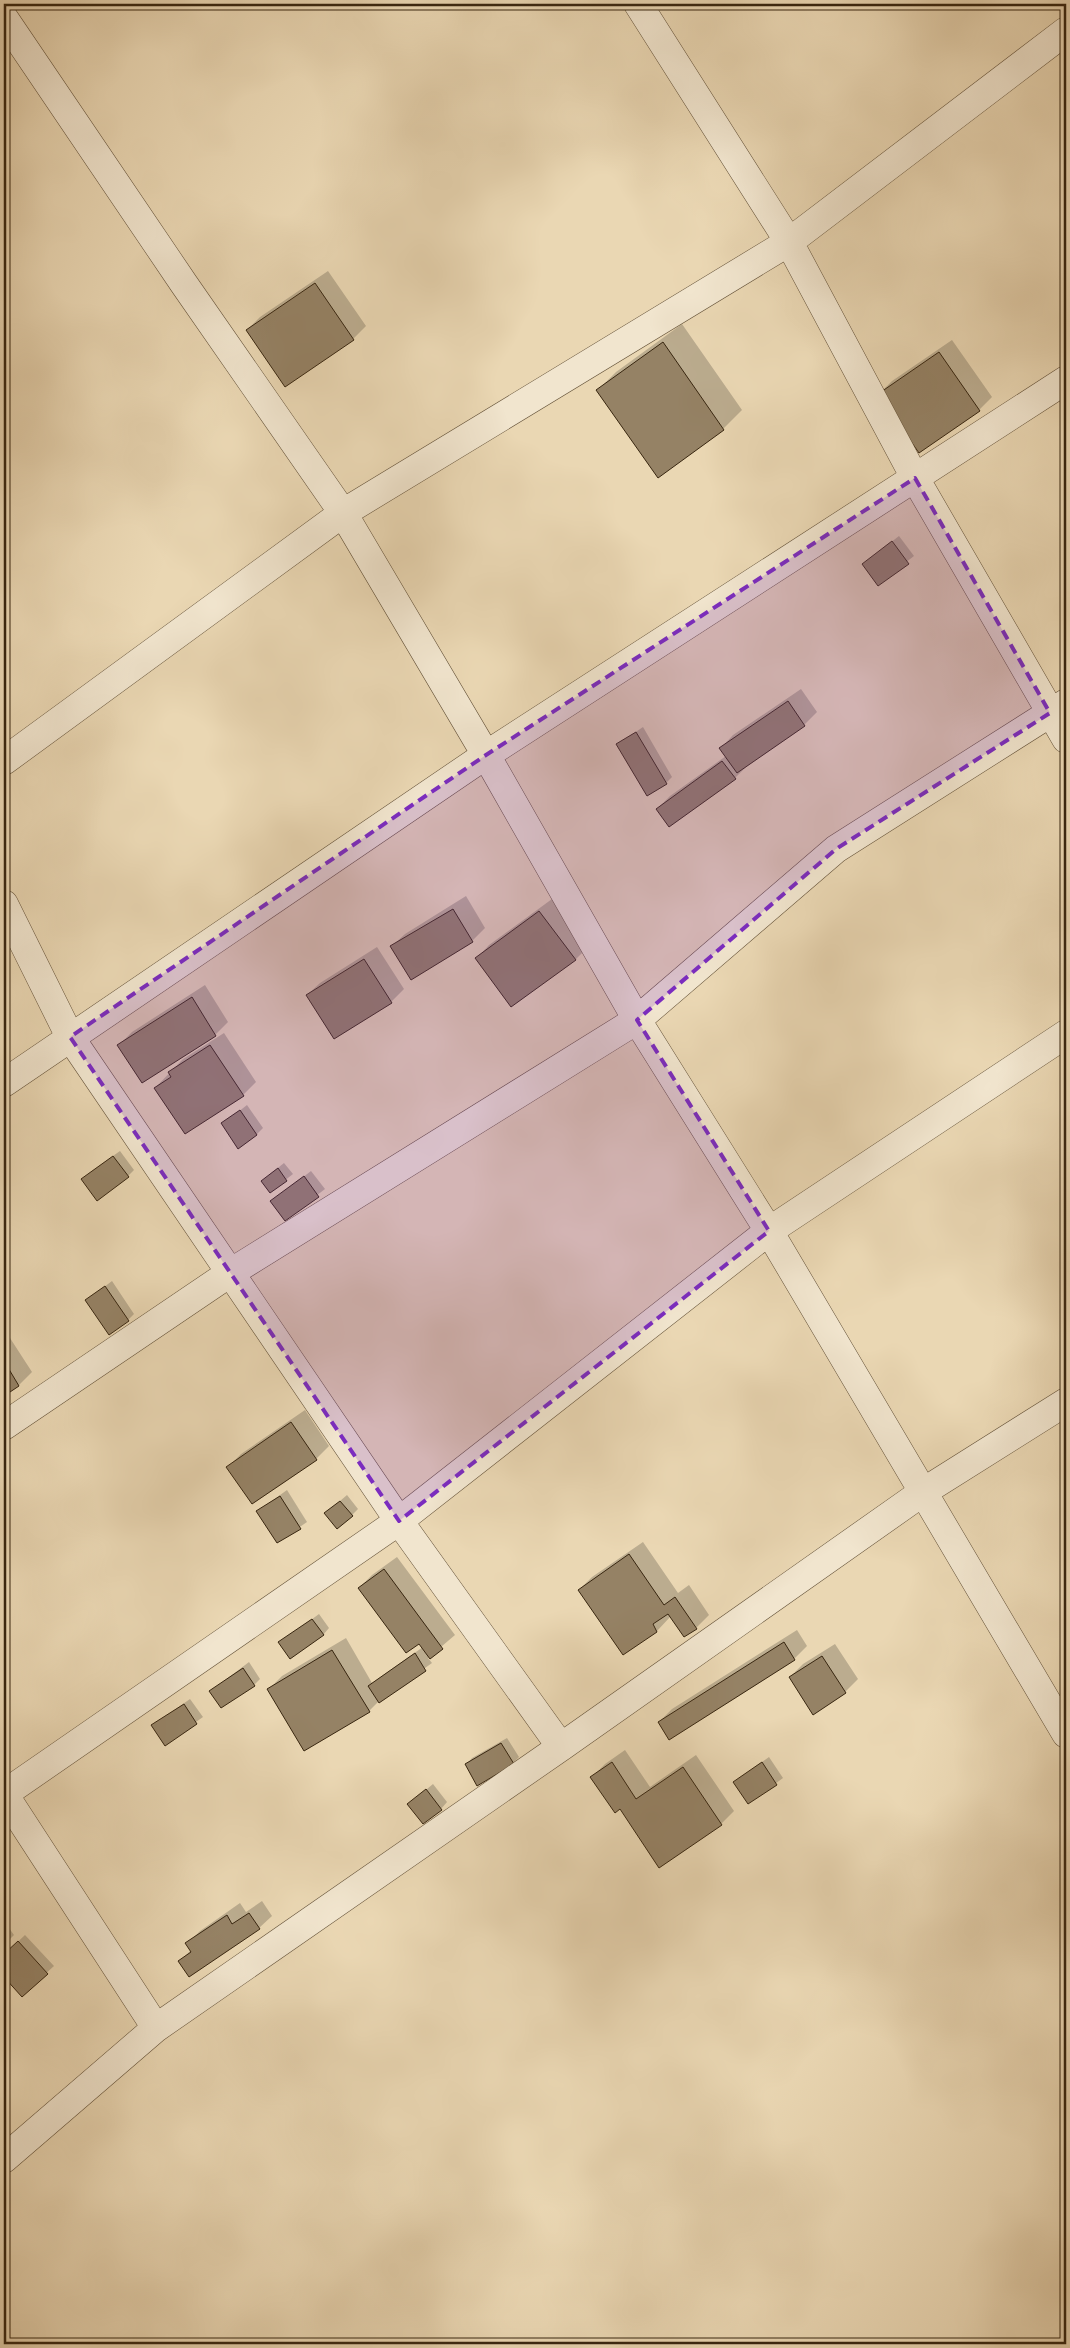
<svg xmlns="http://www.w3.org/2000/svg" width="1070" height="2348" viewBox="0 0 1070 2348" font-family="'Sorts Mill Goudy',serif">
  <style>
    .shadow { fill: #0003 }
    .building { fill: #958265; stroke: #382610 }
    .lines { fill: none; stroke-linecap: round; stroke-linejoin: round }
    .minor-casing { stroke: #645239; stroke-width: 29 }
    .minor { stroke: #f1e5ce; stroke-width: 28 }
    .marked { fill: #7b2cbf; fill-opacity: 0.2; stroke: #7b2cbf; stroke-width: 4; stroke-dasharray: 10 6; stroke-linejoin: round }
  </style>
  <rect width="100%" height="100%" fill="#ead7b3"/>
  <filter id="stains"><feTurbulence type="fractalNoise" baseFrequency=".004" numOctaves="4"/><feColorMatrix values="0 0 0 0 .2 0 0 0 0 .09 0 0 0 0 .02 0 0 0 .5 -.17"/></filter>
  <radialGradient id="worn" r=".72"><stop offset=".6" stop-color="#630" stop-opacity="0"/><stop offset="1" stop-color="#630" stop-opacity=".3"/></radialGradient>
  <path class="shadow" d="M328 271 366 326 353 339 247 330 260 317Z
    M682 324 742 410 723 429 597 391 616 372Z
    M952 340 992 397 979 410 879 394 892 381Z
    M899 536 914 556 878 584 863 564Z
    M801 689 817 712 804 725 748 765 735 778 657 809 670 796 726 756 721 748 733 735Z
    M643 727 672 777 666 783 618 744Z
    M466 896 485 928 472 941 411 978 392 946 405 934Z
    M552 899 588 947 575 960 477 958 489 945Z
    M377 947 404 989 391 1002 307 995 320 983Z
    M205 985 228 1022 215 1035 142 1082 119 1045 132 1032Z
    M224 1033 256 1082 243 1095 185 1133 155 1088 183 1059Z
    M247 1105 263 1128 256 1135 223 1124Z
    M120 1151 134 1170 128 1176 89 1173Z
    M284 1163 293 1174 270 1192 269 1175Z
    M311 1171 325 1189 286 1219 272 1201Z
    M112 1281 134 1314 128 1320 87 1300Z
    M10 1338 32 1372 19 1385 4 1394V1341Z
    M305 1410 329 1446 316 1459 228 1467 241 1454Z
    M287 1490 307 1522 278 1542 258 1511Z
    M347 1495 358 1509 352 1515 326 1513Z
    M643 1542 678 1593 689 1585 709 1615 696 1628 671 1616 657 1631 623 1654 579 1590 592 1577Z
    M397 1557 455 1635 428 1658 432 1663 379 1701 369 1711 269 1689 282 1676 346 1638 372 1683 423 1647 359 1588 372 1575Z
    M319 1614 329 1628 323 1635 280 1643Z
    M797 1630 807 1646 794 1659 659 1722 672 1709Z
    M835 1644 858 1679 845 1692 790 1677 803 1664Z
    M249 1662 260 1679 254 1685 211 1691Z
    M190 1699 203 1717 165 1744 153 1725Z
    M507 1738 519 1757 513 1763 466 1765 472 1758Z
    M625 1750 650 1787 696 1755 734 1811 721 1824 620 1808 592 1777 605 1764Z
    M769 1757 783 1778 749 1803 734 1782Z
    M433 1784 447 1802 441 1809 409 1804Z
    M262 1901 272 1916 259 1928 180 1961 191 1950 187 1944 200 1931 240 1903 246 1912Z
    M4 1921 14 1935 4 1945Z
    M25 1935 54 1966 22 1995 4 1975V1955Z"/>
  <path class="building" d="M315 283 354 340 285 387 246 330Z
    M663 342 724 430 658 478 596 390Z
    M939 352 980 411 919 453 878 394Z
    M892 541 909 564 878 586 862 564Z
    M788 701 805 726 737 773 719 748Z
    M636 732 667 784 647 796 616 744Z
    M722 761 736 779 669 827 656 809Z
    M453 909 473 942 411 980 390 946Z
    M539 911 576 960 511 1007 475 958Z
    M364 959 392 1003 334 1039 306 995Z
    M192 997 216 1036 142 1083 117 1045Z
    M210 1045 244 1096 185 1134 154 1088 171 1077 168 1072Z
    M240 1110 257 1135 238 1149 221 1123Z
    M113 1156 129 1177 97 1201 81 1179Z
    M278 1168 287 1181 270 1193 261 1181Z
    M304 1176 319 1197 285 1221 270 1201Z
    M105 1286 129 1321 109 1335 85 1300Z
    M4 1361 19 1386 4 1396Z
    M291 1422 317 1460 252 1504 226 1467Z
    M280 1496 301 1529 277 1543 256 1511Z
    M340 1501 353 1516 337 1529 324 1513Z
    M629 1554 664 1605 675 1597 697 1629 684 1637 668 1614 653 1624 657 1632 623 1655 578 1590Z
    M384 1569 443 1649 430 1659 419 1644 406 1653 358 1588Z
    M312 1619 324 1635 290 1659 278 1642Z
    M784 1642 795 1660 669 1740 658 1722Z
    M332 1650 370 1712 304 1751 267 1689Z
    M415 1653 426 1671 379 1703 368 1686Z
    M822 1656 846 1693 813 1715 789 1677Z
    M243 1668 255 1686 221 1708 209 1691Z
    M184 1704 197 1724 165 1746 151 1725Z
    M501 1743 514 1764 477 1786 465 1764Z
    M612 1762 636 1799 683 1767 722 1825 659 1868 620 1809 615 1813 590 1777Z
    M762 1762 777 1785 748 1804 733 1782Z
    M426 1789 442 1810 423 1824 407 1804Z
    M249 1913 260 1929 189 1977 178 1961 191 1952 185 1943 227 1915 232 1924Z
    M18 1941 48 1974 22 1997 4 1977V1954Z"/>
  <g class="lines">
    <g class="minor-casing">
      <path id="minor" d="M638 4 789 242 915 478 1066 739
        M4 18 184 284 343 513 486 755 637 1020 769 1231 1066 1734
        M4 761 343 513 789 242 1066 31
        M4 904 70 1037 399 1521 561 1747
        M4 1083 486 755 1066 380
        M4 1426 230 1273 637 1020 836 849 1066 703
        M4 1794 399 1521 769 1231 1066 1034
        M4 1794 156 2028
        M4 2159 156 2028 561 1747 923 1492 1066 1402"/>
    </g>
    <use href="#minor" class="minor"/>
  </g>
  <path class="marked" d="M915 478 1050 713 836 849 637 1020 769 1231 399 1521 70 1037 486 755Z"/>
  <rect width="1070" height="2348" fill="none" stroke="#ead7b3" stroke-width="20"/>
  <rect x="5" y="5" width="1060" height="2338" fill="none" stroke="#382610" stroke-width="2.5"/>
  <rect x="10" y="10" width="1050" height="2328" fill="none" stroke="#382610"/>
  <rect width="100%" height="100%" filter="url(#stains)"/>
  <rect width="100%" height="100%" fill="url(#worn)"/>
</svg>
